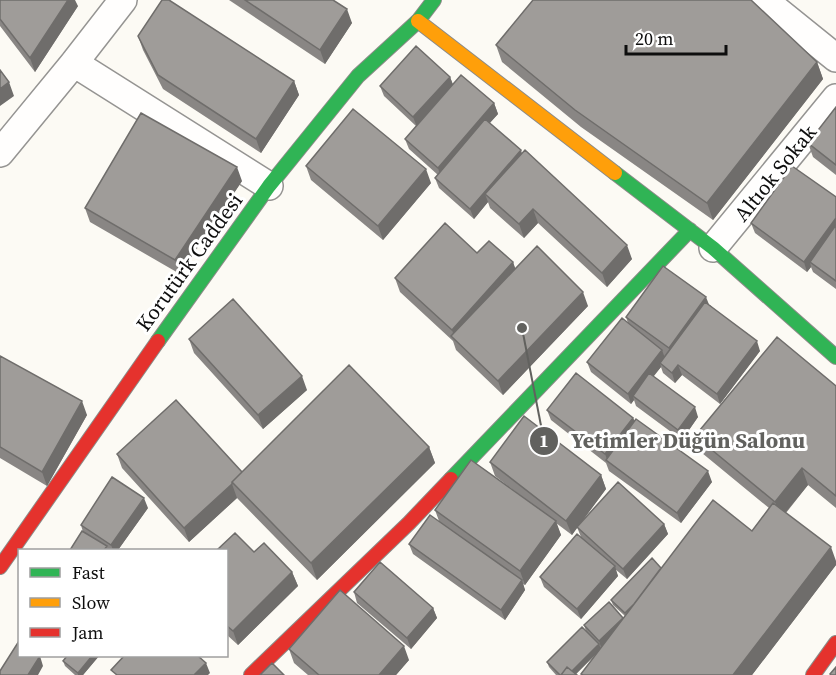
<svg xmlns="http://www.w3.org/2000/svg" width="836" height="675" viewBox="0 0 836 675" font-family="'Source Serif 4',serif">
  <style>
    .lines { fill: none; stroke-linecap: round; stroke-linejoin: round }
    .street-casing { stroke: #959492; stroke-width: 30 }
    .fast-casing { stroke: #8c8b88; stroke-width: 16 }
    .slow-casing { stroke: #8c8b88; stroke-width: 16 }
    .jam-casing { stroke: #8c8b88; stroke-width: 16 }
    .street { stroke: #fffefd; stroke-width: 27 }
    .fast { stroke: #30b455; stroke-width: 14 }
    .slow { stroke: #ff9f0a; stroke-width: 14 }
    .jam { stroke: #e5322d; stroke-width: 14 }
    .wall { fill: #898684 }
    .shaded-wall { fill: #6f6d6b }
    .building { fill: #9f9c99; stroke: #6f6d6b; stroke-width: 1.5 }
    .labels { text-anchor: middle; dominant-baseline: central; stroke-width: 6; stroke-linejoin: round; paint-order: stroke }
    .street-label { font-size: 21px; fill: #0e0e0e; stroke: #fff }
    .leader { fill: none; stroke: #61615e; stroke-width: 2 }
    .callout-dot { fill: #61615e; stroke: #fff; stroke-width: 2 }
    .mark-label { font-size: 18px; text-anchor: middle; font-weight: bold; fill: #fff }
    .callout-label { font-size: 22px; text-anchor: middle; font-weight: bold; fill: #61615e; stroke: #fff; stroke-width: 6; stroke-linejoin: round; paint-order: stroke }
  </style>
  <rect width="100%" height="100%" fill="#fcfaf4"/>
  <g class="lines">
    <g class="street-casing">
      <path id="street" d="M764 0 836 58
        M74 63 269 186
        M0 153 74 63 123 0
        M713 248 836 98"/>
    </g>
    <g class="fast-casing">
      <path id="fast" d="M615 173 713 248 836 357
        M158 341 269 186 358 76 418 21 434 0
        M451 479 690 230"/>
    </g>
    <g class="slow-casing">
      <path id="slow" d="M418 21 615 173"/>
    </g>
    <g class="jam-casing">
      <path id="jam" d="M0 567 158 341
        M251 675 409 523 451 479
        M813 675 836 643"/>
    </g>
    <use href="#street" class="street"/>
    <use href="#fast" class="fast"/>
    <use href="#slow" class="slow"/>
    <use href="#jam" class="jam"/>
  </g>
  <path class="wall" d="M0 0 78 6 35 72 0 26Z
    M229 0H333L352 23 325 64Z
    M138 36 294 81 299 95 261 153 163 89 143 50Z
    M496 45 817 62 823 79 713 220 581 127 502 62Z
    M450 77 453 85 494 103 498 114 489 123 632 259 607 287 538 223 524 238 490 208 488 202 474 219 439 188 435 178 438 175 409 149 405 139 416 126 384 96 380 86Z
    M836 107V175L813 157 808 143Z
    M306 166 431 183 383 240 311 180Z
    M242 181 180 274 90 222 85 208Z
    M836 197V289L813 272 811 267 807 272 755 233 751 223Z
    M477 253 513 262 515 269 588 306 503 395 456 350 453 341 400 292 395 278Z
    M710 305 760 351 720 404 682 375 675 383 663 373 661 367 653 376 698 417 682 440 636 406 634 400 631 404 591 372 587 362 628 323 626 317Z
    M189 339 307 390 263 429 194 353Z
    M0 356 87 415 47 486 0 458Z
    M836 386V508L808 485 786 513 836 565 752 675H582L581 674 598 652 576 674 577 675H556L549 667 547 662 592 637 586 631 584 625 623 618 625 616 613 605 611 600 661 568 752 531 769 508 702 453 695 436Z
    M547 410 633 418 635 421 712 482 681 523 609 471 606 463 551 420Z
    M429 447 435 463 317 580 237 498 189 542 122 468 117 454 242 472Z
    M490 462 601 475 606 489 579 525 664 524 668 534 627 579 615 569 618 576 581 619 544 587 540 577 581 537 577 527 572 535 556 523 561 535 525 585 523 584 525 590 505 620 413 554 409 544 439 521 435 510 529 502 495 476Z
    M148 508 118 550H70L83 532 81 525Z
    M226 550 254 552 292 572 298 586 238 645 226 634Z
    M354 592 433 608 437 618 411 649 357 603Z
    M289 649 409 660 396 675H308L294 663Z
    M67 656H99L83 675H75L65 666 63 661Z"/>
  <path class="shaded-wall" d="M68 0H75L78 6 35 72 30 58Z
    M347 9 352 23 325 64 320 50Z
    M817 62 823 79 713 220 707 203Z
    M450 77 454 87 417 127 413 117Z
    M294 81 299 95 261 153 256 139Z
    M9 82 14 96 0 106V89Z
    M494 103 498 114 441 178 438 168Z
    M521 150 524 160 485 194 488 202 474 219 470 209Z
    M237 167 242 181 180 274 175 260Z
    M426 169 431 183 383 240 378 226Z
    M533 209 538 223 524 238 519 224Z
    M836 218V233L810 262 811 267 807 272 804 262Z
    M627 245 632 259 607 287 602 273Z
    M513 262 518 276 455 339 452 330Z
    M583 292 588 306 503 395 498 381Z
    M706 297 710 307 672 359 669 348Z
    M757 341 760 351 720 404 717 394Z
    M662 350 666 361 660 363 661 367 636 399 633 396 634 400 631 404 628 394Z
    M678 365 682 375 675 383 672 373Z
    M302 376 307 390 263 429 258 415Z
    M82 401 87 415 47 486 42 472Z
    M695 407 698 417 682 440 678 430Z
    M633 418 637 428 608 462 605 454Z
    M429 447 435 463 317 580 311 563Z
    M802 468 808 485 781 518 775 502Z
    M708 471 712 482 681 523 677 513Z
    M601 475 606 489 572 535 566 521Z
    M232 484 237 498 189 542 184 528Z
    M144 498 148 508 118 550H113L111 545Z
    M556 521 561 535 525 585 520 571Z
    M664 524 668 534 627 579 623 569Z
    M831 547 836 561V565L752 675H733Z
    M615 566 618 576 581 619 577 609Z
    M292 572 298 586 238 645 233 631Z
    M522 580 525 590 505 620 501 610Z
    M433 608 437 618 411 649 407 638Z
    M623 618 625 623 601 647 599 641Z
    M599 644 601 649 575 675H568Z
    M404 646 409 660 396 675H379Z
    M40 656 43 666 38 675H28Z
    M92 656H99L83 675H78V673Z
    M206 663 210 673 208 675H194Z"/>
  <path class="building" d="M0 0H68L30 58 0 19Z
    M162 0H169L294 81 256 139 158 75 138 36Z
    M245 0H333L347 9 320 50Z
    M533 0H751L817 62 707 203 575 110 496 45Z
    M416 46 450 77 413 117 380 86Z
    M0 70 9 82 0 89Z
    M461 75 494 103 438 168 405 139Z
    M836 107V165L808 143Z
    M353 109 426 169 378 226 306 166Z
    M141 113 237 167 175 260 85 208Z
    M485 119 521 150 470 209 435 178Z
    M525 150 627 245 602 273 533 209 519 224 485 194Z
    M792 166 836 197V218L804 262 751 223Z
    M445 223 477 253 489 241 513 262 452 330 395 278Z
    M836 225V281L810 262Z
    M537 246 583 292 498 381 451 336Z
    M663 266 706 297 669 348 626 317Z
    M233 299 302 376 258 415 189 339Z
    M705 302 757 341 717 394 678 365 672 373 660 363Z
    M622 318 662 350 628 394 587 362Z
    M777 337 836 386V496L802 468 775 502 695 436Z
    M0 356 82 401 42 472 0 447Z
    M349 365 429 447 311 563 232 482Z
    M576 373 633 418 605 454 547 410Z
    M649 373 695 407 678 430 633 396Z
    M176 400 242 472 232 482V484L184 528 117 454Z
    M524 416 601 475 566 521 490 462Z
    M636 419 708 471 677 513 606 460Z
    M471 460 556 521 520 571 435 510Z
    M112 477 144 498 111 545 81 525Z
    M618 482 664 524 623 569 577 527Z
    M713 500 752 531 773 503 831 547 733 675H583L581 674Z
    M430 515 522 580 501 610 409 544Z
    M82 531 107 546 104 550H70Z
    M235 533 254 552 264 543 292 572 233 631 226 625V550H217Z
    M577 534 615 566 577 609 540 577Z
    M652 558 661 568 634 604 625 613 611 600Z
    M380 562 433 608 407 638 354 592Z
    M340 590 404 646 379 675H319L289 649Z
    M609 602 623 618 599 641 584 625Z
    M582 627 599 644 572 671 567 667 561 675H560L547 662Z
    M19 641 20 642V656H40L28 675H0V671Z
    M67 656H92L78 673 63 661Z
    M124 656H198L206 663 194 675H117L111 670Z
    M272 663 284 675H260Z
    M567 667 577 675H561Z
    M836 667V675H831L830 674Z"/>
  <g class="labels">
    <g class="street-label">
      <text transform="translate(775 173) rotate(-51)">Altıok Sokak</text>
      <text transform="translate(189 262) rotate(-54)">Korutürk Caddesi</text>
    </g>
  </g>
  <path class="leader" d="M522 328L544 441"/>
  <g class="callout-dot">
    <circle cx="522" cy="328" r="6"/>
    <circle cx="544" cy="441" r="15"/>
  </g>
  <g class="mark-label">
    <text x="544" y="447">1</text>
  </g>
  <g class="callout-label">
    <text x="688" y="448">Yetimler Düğün Salonu</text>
  </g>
  <rect x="18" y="549" width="210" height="108" fill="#ffffff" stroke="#9f9f9f" stroke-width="1.5"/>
  <rect x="30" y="568" width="30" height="9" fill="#30b455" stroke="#9f9f9f" stroke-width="1.5"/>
  <text x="72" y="579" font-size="18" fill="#0e0e0e">Fast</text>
  <rect x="30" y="598" width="30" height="9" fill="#ff9f0a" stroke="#9f9f9f" stroke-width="1.5"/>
  <text x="72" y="609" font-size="18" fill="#0e0e0e">Slow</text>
  <rect x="30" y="628" width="30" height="9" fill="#e5322d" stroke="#9f9f9f" stroke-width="1.5"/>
  <text x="72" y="639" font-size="18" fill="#0e0e0e">Jam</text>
  <path d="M626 45v9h100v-9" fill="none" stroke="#0e0e0e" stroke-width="3"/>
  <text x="635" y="45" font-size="18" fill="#0e0e0e" stroke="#ffffff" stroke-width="4.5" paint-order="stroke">20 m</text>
</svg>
